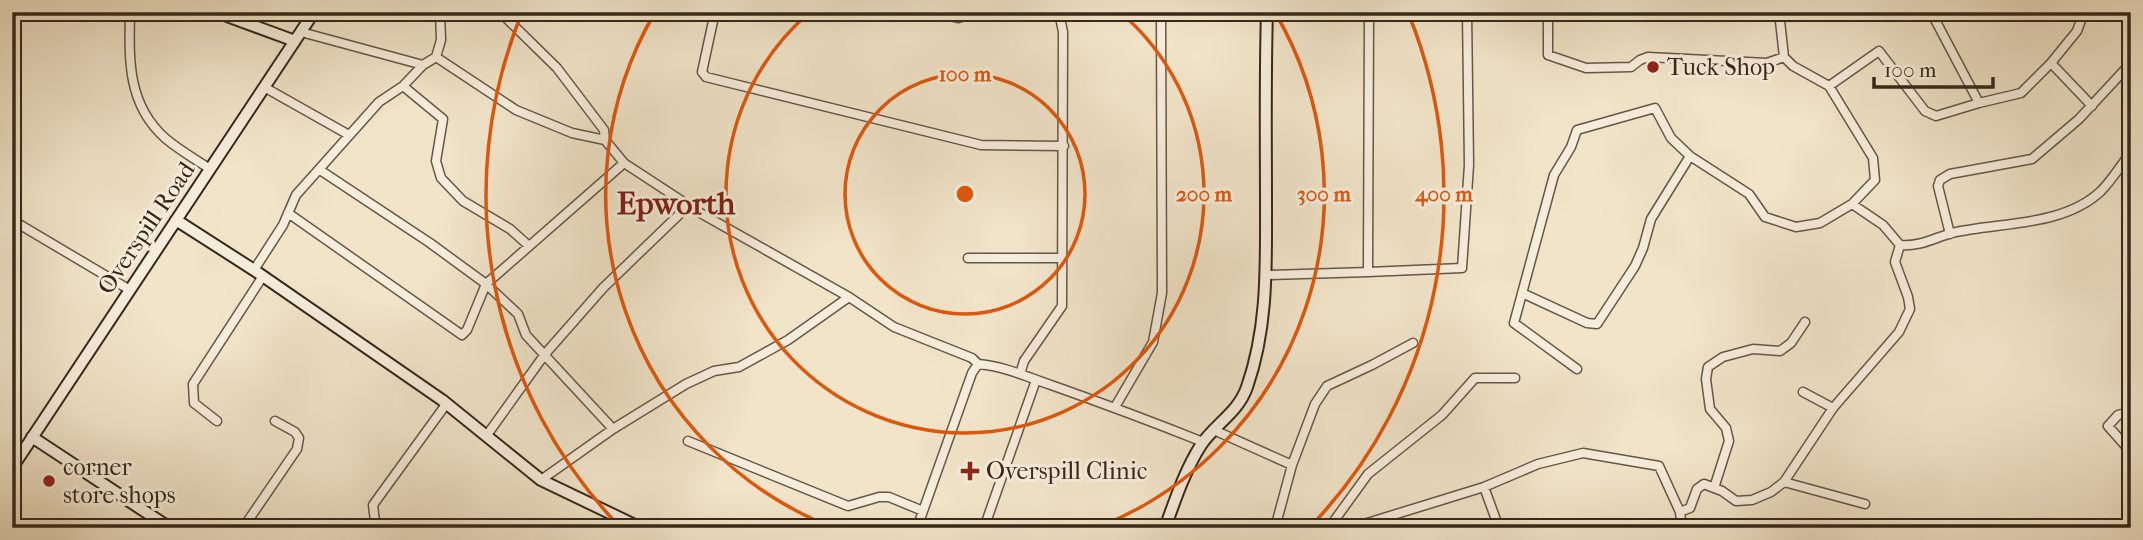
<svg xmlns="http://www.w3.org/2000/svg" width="2143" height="540" viewBox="0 0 2143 540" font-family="'IM FELL French Canon',serif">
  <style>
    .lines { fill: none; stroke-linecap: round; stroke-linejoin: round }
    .street-casing { stroke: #655746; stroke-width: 11 }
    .secondary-casing { stroke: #36281b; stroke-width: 14 }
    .street { stroke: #f6eddc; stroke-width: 8 }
    .secondary { stroke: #f6eddc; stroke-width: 10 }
    .ring { fill: none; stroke: #df570d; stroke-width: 3.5 }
    .poi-dot { fill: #8f2418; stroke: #f6eddc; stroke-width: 2.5 }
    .labels { text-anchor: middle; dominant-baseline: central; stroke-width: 6; stroke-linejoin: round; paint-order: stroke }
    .poi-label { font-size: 24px; fill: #36281b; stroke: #f6eddc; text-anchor: start }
    .street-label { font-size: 24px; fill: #36281b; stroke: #f6eddc }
    .district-label { font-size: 32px; font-weight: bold; fill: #7a1f14; stroke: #f6eddc }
    .centre { fill: #df570d; stroke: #f6eddc; stroke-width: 3.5 }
    .ring-label { font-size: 21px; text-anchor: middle; font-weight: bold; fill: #df570d; stroke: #f6eddc; stroke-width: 6; stroke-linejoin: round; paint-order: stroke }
  </style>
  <rect width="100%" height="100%" fill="#f1e4c9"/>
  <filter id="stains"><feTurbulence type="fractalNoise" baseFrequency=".00286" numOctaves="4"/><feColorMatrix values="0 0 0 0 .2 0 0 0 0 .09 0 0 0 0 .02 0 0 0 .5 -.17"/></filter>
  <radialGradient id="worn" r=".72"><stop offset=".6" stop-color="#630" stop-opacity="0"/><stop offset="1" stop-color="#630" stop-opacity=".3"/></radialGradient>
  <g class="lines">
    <g class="street-casing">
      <path id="street" d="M130 12C129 59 127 104 165 138 179 150 195 159 210 169
        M440 12 441 40 436 57 516 110 572 133 605 140 624 163 702 214 849 297 894 327 972 358 978 364
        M500 12 557 68 604 130 605 140
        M715 12 702 72 706 77 981 145 1064 146
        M933 12 958 18 976 12
        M1548 12V55L1586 68 1631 67 1640 60 1648 57 1767 63 1784 57
        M1931 12 1979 103
        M301 32 423 65 436 57
        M2051 63 2092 106
        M403 86 443 119 436 161 441 178 463 201 510 229 529 246
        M1829 86 1879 51 1925 111 1936 116 1979 103 2021 93 2051 63 2077 31 2084 12
        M264 87 349 135
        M320 170 430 243 486 284 518 314 526 335 613 429
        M1852 204 1883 225 1900 245C1919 247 1934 238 1952 233 1999 222 2063 227 2101 191 2112 180 2121 165 2131 152
        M288 213 462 335 467 330 486 284 624 163
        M12 220 130 290
        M1950 234 1938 186 1940 180 1950 174 2032 159 2079 119 2131 63
        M968 258H1062
        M254 270 283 225 296 195 379 102 403 86 423 65
        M1368 272 1462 268 1469 165 1467 12
        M1267 275 1368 272 1369 12
        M1522 293 1587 323 1597 324 1635 266 1643 248 1651 219 1690 156
        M1577 369 1514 323 1554 175 1571 147 1577 130 1655 108 1671 138 1690 156 1749 194 1765 217 1796 227 1820 223 1852 204 1875 180 1873 158 1829 86 1793 66 1784 57 1779 12
        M1020 374 1024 361 1062 306 1063 32 1059 12
        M1803 392 1833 408
        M1115 407 1153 342 1162 293 1161 12
        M2131 412 2118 415 2108 426 2131 452
        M217 421 194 403 193 384 263 276
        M1216 431 1292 465
        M487 435 545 354 603 288 689 205
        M688 441 848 506 879 497H889L923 511
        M541 480 613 429 686 384 714 371 739 367 788 340 849 297
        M1784 482 1865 504
        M1484 487 1499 528
        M1714 488 1729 441 1726 428 1710 409 1706 379 1708 367 1723 357 1753 349 1780 351 1791 343 1805 322
        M1680 512 1690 508 1697 489 1704 484 1722 491 1736 501 1752 500 1771 492 1784 482 1833 408 1899 332 1910 309 1908 297 1895 262 1900 245
        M243 528 297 449 299 438 295 432 275 421
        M387 528 375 521 373 505 447 403
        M917 528 972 373 978 364C1004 366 1027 377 1051 385 1102 403 1153 422 1203 442
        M984 528 1036 380
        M1275 528 1292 465 1315 404 1327 386 1372 365 1413 343
        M1333 528 1334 521 1368 474 1442 415 1475 378H1515
        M1351 528 1484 487 1538 464 1583 453 1659 466 1680 512 1682 528"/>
    </g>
    <g class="secondary-casing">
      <path id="secondary" d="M216 12 295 41
        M176 220 254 270 442 400 541 480 641 528
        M32 437 170 528
        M12 468 314 12
        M1165 528C1175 500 1185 470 1201 445 1215 424 1238 413 1247 387 1268 327 1266 266 1266 204 1266 140 1265 76 1267 12"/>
    </g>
    <use href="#street" class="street"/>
    <use href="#secondary" class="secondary"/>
  </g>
  <g class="ring">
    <circle cx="965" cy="194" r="120"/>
    <path d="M1120 12A239 239 0 1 1 810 12"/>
    <path d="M831 527A359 359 0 0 1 654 14M1276 14A359 359 0 0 1 1099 527"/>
    <path d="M620 527A479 479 0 0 1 521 15M1409 15A479 479 0 0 1 1310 527"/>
  </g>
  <g class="poi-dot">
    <circle cx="1653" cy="67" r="7"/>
    <path d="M966.5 460.5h7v7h7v7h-7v7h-7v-7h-7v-7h7z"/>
    <circle cx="49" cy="481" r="7"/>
  </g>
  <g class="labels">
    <g class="poi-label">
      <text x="1667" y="67">Tuck Shop</text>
      <text x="63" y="467">corner<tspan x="63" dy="28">store shops</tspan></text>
      <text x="986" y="471">Overspill Clinic</text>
    </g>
    <g class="street-label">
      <text transform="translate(146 228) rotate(-56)">Overspill Road</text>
    </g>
    <g class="district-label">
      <text x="676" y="203">Epworth</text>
    </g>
  </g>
  <circle cx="965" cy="194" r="10" class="centre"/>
  <g class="ring-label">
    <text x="965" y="81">100 m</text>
    <text x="1204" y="201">200 m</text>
    <text x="1324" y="201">300 m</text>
    <text x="1444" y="201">400 m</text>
  </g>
  <rect width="2143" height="540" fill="none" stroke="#f1e4c9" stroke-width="42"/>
  <rect x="14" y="14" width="2115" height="512" fill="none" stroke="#36281b" stroke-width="3.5"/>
  <rect x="21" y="21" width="2101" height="498" fill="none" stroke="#36281b" stroke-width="2"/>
  <path d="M1874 77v10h119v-10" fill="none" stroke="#36281b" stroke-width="3.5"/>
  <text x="1884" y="77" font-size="21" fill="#36281b" stroke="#f6eddc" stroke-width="5" paint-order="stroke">100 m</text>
  <rect width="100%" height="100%" filter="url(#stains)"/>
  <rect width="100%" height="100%" fill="url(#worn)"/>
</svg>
